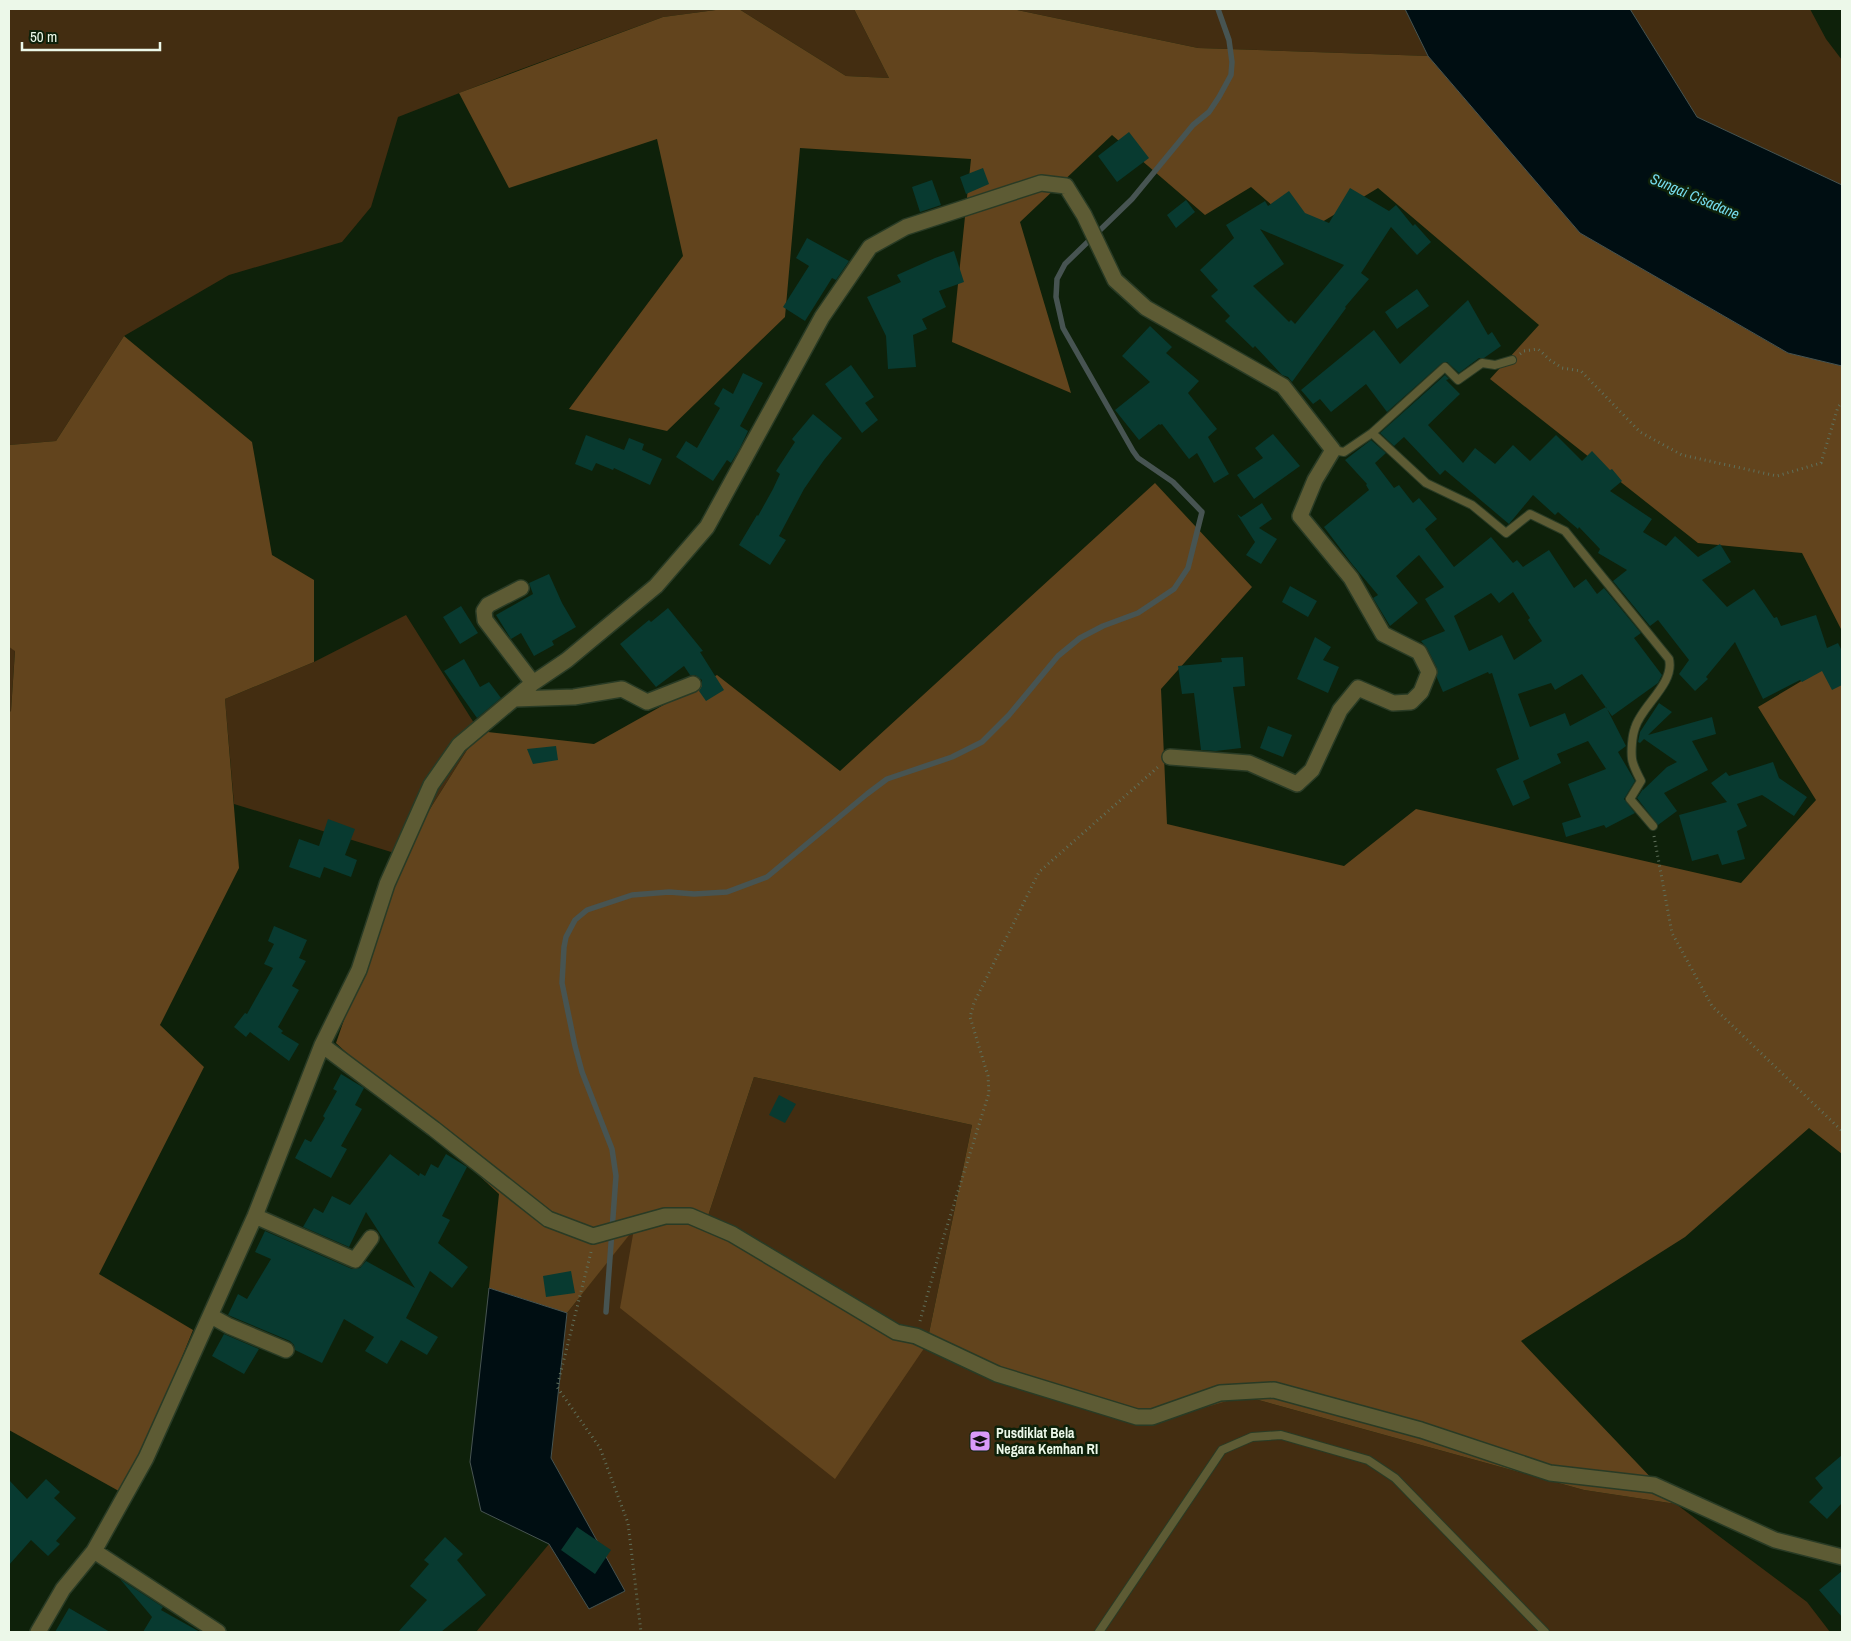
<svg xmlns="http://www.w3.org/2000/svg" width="1851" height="1641" viewBox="0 0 1851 1641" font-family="'Archivo Narrow',sans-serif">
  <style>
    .green { fill: #432d11 }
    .forest { fill: #62441d; fill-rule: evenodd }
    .water { fill: #000e12; stroke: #475452 }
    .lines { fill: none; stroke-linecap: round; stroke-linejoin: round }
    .stream { stroke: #475452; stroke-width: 5.5 }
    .building { fill: #083a30; fill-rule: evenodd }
    .lane-casing { stroke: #293b25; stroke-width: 10 }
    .street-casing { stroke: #293b25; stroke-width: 18 }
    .path { stroke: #5f705b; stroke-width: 3; stroke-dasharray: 1 4; stroke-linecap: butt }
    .lane { stroke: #5d5b34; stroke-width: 8 }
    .street { stroke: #5d5b34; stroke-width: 15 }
    .labels { text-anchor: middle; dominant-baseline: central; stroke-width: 5; stroke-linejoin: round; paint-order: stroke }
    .poi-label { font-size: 14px; font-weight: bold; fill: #ecf8e9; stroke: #0e210a; text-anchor: start }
    .water-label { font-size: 15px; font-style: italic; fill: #76dced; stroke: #0e210a }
  </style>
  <rect width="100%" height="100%" fill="#0e210a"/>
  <path class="green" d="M9 9H723L663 17 516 71 398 117 371 207 342 242 229 275 124 336 56 441 9 445Z
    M739 9H854L889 78 846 76Z
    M1013 9H1405L1428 56 1198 48Z
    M1630 9H1810L1826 39 1842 60V185L1697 117Z
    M406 615 479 731 401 855 234 804 225 699 314 662Z
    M9 647 15 650 11 711 9 712Z
    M754 1077 972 1125 927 1343 1244 1396 1584 1490 1676 1504 1807 1602 1830 1632H476L549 1544 589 1608 624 1591 551 1458 567 1313 634 1228 705 1225Z"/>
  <path class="forest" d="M723 9H739L846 76 889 78 854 9H1013L1198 48 1428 56 1580 233 1788 353 1842 366V631L1802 553 1698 543 1490 379 1539 325 1378 188 1304 233 1251 187 1205 215 1112 135 1020 222 1071 393 952 342 971 159 800 148 785 317 667 431 569 409 683 256 657 139 509 188 459 93 663 17Z
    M124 336 252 442 272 555 314 580V662L225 699 239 868 160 1025 204 1067 99 1274 193 1330 126 1495 9 1430V712L11 711 15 651 9 647V445L56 441Z
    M1155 483 1252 587 1161 689 1167 824 1344 866 1416 809 1741 883 1816 800 1758 707 1842 657V1154L1809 1128 1685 1237 1521 1341 1676 1504 1584 1490 1244 1396 1148 1424 927 1344 835 1479 620 1308 634 1229 567 1313 489 1288 499 1194 336 1043 401 855 479 731 594 744 717 675 840 771ZM754 1077 972 1125 927 1343 705 1225Z"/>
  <path class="water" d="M1405 9H1630L1697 117 1842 185V366L1788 353 1580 233 1428 56Z
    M489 1288 567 1313 551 1458 625 1591 589 1609 549 1544 481 1511 470 1462Z"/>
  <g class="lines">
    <path class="stream" d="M606 1312 616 1176 612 1149 582 1072 575 1046 562 983 564 947 566 937 575 920 587 910 632 895 669 892 694 894 727 892 767 877 867 794 887 779 952 757 982 742 1009 715 1058 656 1080 638 1103 626 1138 613 1174 589 1188 568 1202 512 1173 482 1138 458 1133 451 1063 328 1056 297 1057 279 1065 264 1132 199 1193 125 1209 112 1219 97 1231 75 1232 62 1229 40 1218 9"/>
  </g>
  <path class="building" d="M1129 132 1149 158 1117 182 1098 156Z
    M983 168 989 184 966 194 960 177Z
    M932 180 941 205 920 212 912 187Z
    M1350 188 1389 211 1396 205 1413 226 1415 224 1431 242 1417 255 1391 227 1361 273 1369 279 1345 307 1346 308 1292 382 1288 377 1282 375 1255 346 1253 348 1225 321 1230 316 1211 296 1218 290 1200 270 1234 238 1226 225 1265 201 1268 206 1289 191 1305 213 1329 223ZM1260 229 1344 265 1295 324 1291 320 1289 322 1253 286 1284 264Z
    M1186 200 1195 212 1176 228 1167 215Z
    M807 238 849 261 836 280 832 278 805 321 783 307 809 266 796 258Z
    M954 251 964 282 939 291 946 307 922 319 927 329 913 335 916 367 888 369 886 336 867 297 901 282 897 275 935 258Z
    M1417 289 1429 306 1397 329 1385 312Z
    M1468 300 1488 335 1492 332 1501 346 1484 358H1479L1459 373 1447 362 1442 363 1387 412 1366 384 1331 412 1320 399 1313 404 1301 390 1374 330 1400 364Z
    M1150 326 1172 347 1166 353 1199 381 1188 393 1217 429 1208 437 1229 474 1214 483 1197 453 1189 459 1162 424 1160 425 1159 424 1139 440 1115 410 1150 382 1122 356Z
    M851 365 874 397 865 403 878 420 862 433 825 384Z
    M743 373 763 383 740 426 748 431 740 448 731 463 727 460 713 481 676 457 686 441 697 448 720 408 714 404 723 388 733 394Z
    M1445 375 1449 379 1446 380 1460 394 1428 425 1463 463 1475 448 1495 464 1513 445 1530 461 1556 435 1582 461 1592 451 1610 470 1612 469 1622 481 1610 491 1652 519 1643 532 1666 546 1675 536 1698 557 1720 544 1731 562 1702 580 1727 607 1754 589 1774 618 1777 617 1781 626 1816 615 1827 648 1838 643 1842 651V685L1832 690 1822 671 1802 682 1800 680 1763 699 1735 642 1706 677 1708 679 1695 691 1679 674 1689 660 1658 620 1650 626 1613 581 1627 570 1598 553 1600 549 1579 527 1578 529 1558 512 1555 515 1533 495 1509 524 1445 470 1440 475 1404 437 1394 446 1380 433Z
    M813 414 842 438 824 460 804 489 779 536 786 540 770 565 739 545 757 515 758 516 773 489 780 474 776 471 795 442 792 439Z
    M1273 434 1300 466 1254 499 1237 475 1263 458 1255 448Z
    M586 435 624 450 629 438 644 444 642 450 662 459 650 485 614 468 613 470 596 463 592 471 575 464Z
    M1371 440 1386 453 1375 463 1394 488 1399 485 1413 503 1419 498 1437 519 1425 529 1454 567 1491 537 1513 563 1517 560 1523 567 1549 550 1574 588 1586 579 1597 594 1604 588 1641 633 1634 638 1662 675 1658 683 1612 716 1582 674 1555 690 1551 683 1518 694 1530 727 1565 713 1570 726 1606 707 1626 746 1618 752 1635 781 1624 799 1635 813 1606 828 1604 825 1566 837 1562 823 1581 817 1568 784 1606 769 1588 741 1557 754 1561 763 1523 781 1530 798 1513 806 1496 769 1519 759 1492 673 1489 674 1488 672 1443 692 1437 678V668L1427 648 1421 641 1445 631 1425 599 1444 587 1419 555 1396 576 1418 603 1390 626 1373 598 1378 595 1352 564 1324 527 1369 490 1366 485 1367 484 1345 460ZM1513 592 1530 618 1528 620 1542 641 1514 660 1502 635 1469 651 1454 616 1491 593 1499 603Z
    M1262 503 1272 519 1259 528 1277 539 1261 564 1246 555 1255 542 1237 514 1241 517Z
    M549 574 562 603 576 627 552 641 554 645 534 656 521 633 511 639 496 615 533 594 529 583Z
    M1290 586 1317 601 1308 617 1282 602Z
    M461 606 478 633 460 644 443 617Z
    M668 608 703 651 700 652 724 690 706 701 699 691 702 686V680L695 675H690L684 666 656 687 620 644 649 620 651 622Z
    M1315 637 1331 647 1323 660 1339 667 1328 693 1297 679Z
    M1243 657 1245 686 1233 687 1241 748 1216 751 1201 750 1194 693 1182 694 1178 666 1222 662 1221 658Z
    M464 659 480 687 489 682 501 698 477 718 444 671Z
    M1659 703 1672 712 1648 735 1712 717 1716 734 1692 741 1708 770 1664 793 1677 811 1658 825 1637 798 1643 789V790L1667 767 1677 762 1644 739 1640 743 1638 742 1640 732Z
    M1268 726 1292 735 1283 757 1260 748Z
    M556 746 558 760 533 764 527 749Z
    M1773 762 1779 778 1807 797 1794 816 1762 795 1737 804 1747 826 1737 831 1745 859 1722 865 1718 854 1692 861 1679 815 1727 802 1711 783 1726 772 1729 776Z
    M328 819 355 829 345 855 357 860 351 877 324 867 320 878 289 867 299 839 319 846Z
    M274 926 307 940 299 958 306 961 292 986 299 990 278 1027 283 1031 281 1033 299 1044 289 1061 250 1032 246 1037 234 1027 245 1013 247 1014 273 968 264 964 274 944 268 941Z
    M341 1074 364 1088 355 1105 362 1109 341 1146 347 1149 331 1178 295 1158 305 1139 311 1142 325 1118 323 1116 337 1091 333 1089Z
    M779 1095 796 1104 785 1123 769 1115Z
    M390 1154 419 1176 420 1173 425 1176 431 1164 438 1168 446 1154 467 1167 442 1216 450 1220 438 1243 468 1267 452 1288 430 1271 406 1318 438 1337 427 1355 401 1340 387 1364 365 1351 374 1337 344 1319 322 1363 295 1350 294 1345 290 1341 228 1315 238 1294 247 1299 271 1259 255 1252 265 1231 352 1269 360 1268 366 1261 415 1288 366 1212 349 1247 303 1227 314 1208 323 1213 332 1196 350 1205Z
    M571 1271 575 1293 546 1297 543 1276Z
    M224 1334 259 1349 244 1374 212 1356Z
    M1842 1455V1503L1827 1519 1809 1502 1823 1488 1815 1478Z
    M46 1479 60 1492 54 1498 76 1518 56 1541 60 1544 48 1556 31 1540 9 1565V1480L27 1499Z
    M577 1527 611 1550 595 1574 561 1550Z
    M445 1537 463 1554 457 1560 486 1595 441 1632H398L427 1600 410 1586 429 1564 424 1560Z
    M1842 1571V1617L1819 1590Z
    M120 1579 163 1607 161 1610 200 1632H143L152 1617Z
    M69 1608 110 1632H55Z"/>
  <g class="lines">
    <g class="lane-casing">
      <path id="lane" d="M1372 433 1426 483 1472 505 1506 533 1530 514 1565 531 1669 659C1675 684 1641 706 1635 728 1632 736 1631 751 1632 759 1633 766 1638 775 1641 781L1630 799 1653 826
        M1333 450 1344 452 1372 433 1445 367 1458 380 1482 363 1495 365 1512 360
        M1099 1632 1222 1450 1252 1437 1281 1435 1368 1460 1395 1478 1545 1632"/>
    </g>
    <g class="street-casing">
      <path id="street" d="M521 588 488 605 484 611 485 620 533 683
        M515 699 574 697 622 689 647 702 693 684
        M322 1045 434 1129 548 1219 593 1236 665 1216H690L732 1234 896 1332 916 1336 997 1374 1137 1417H1152L1220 1393 1274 1390 1421 1430 1550 1473 1654 1485 1775 1540 1842 1557
        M255 1216 355 1260 371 1238
        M211 1316 229 1326 286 1350
        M94 1551 218 1632
        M38 1632 63 1589 94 1551 146 1458 255 1216 322 1045 359 970 387 884 431 785 459 745 533 683 567 660 656 586 707 527 822 317 870 247 906 227 1041 183 1066 186 1084 215 1115 280 1146 308 1283 386 1333 450 1315 480 1300 516 1351 578 1383 634 1419 652 1429 672 1421 692 1411 702 1393 703 1358 688 1340 710 1312 770 1297 784 1249 763 1170 757"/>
    </g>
    <path class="path" d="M1520 354 1524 351 1538 349 1550 360 1562 368 1581 371 1640 432 1682 455 1777 476 1821 463 1838 407 1842 402
      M1654 836 1672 933 1712 1006 1842 1131
      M591 1252 557 1387 600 1448 628 1523 641 1632
      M920 1321 944 1236 989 1093 988 1076 970 1017 974 1003 1039 872 1158 767"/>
    <use href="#lane" class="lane"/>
    <use href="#street" class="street"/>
  </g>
  <defs>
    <g id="school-square" transform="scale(1.125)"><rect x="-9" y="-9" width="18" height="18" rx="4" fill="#d89af8" stroke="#0e210a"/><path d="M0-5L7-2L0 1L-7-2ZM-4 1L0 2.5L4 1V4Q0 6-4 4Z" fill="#111"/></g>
  </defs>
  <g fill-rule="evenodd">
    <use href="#school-square" x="980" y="1441"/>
  </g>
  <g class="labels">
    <g class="poi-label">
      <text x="996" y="1433">Pusdiklat Bela<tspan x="996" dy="16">Negara Kemhan RI</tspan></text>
    </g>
    <g class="water-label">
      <text transform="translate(1695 196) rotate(23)">Sungai Cisadane</text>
    </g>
  </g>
  <rect width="1851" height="1641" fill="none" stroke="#ecf8e9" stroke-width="20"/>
  <path d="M22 42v8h138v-8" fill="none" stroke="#ecf8e9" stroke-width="2.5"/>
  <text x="30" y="42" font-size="15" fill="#ecf8e9" stroke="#0e210a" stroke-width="4" paint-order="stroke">50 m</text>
</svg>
